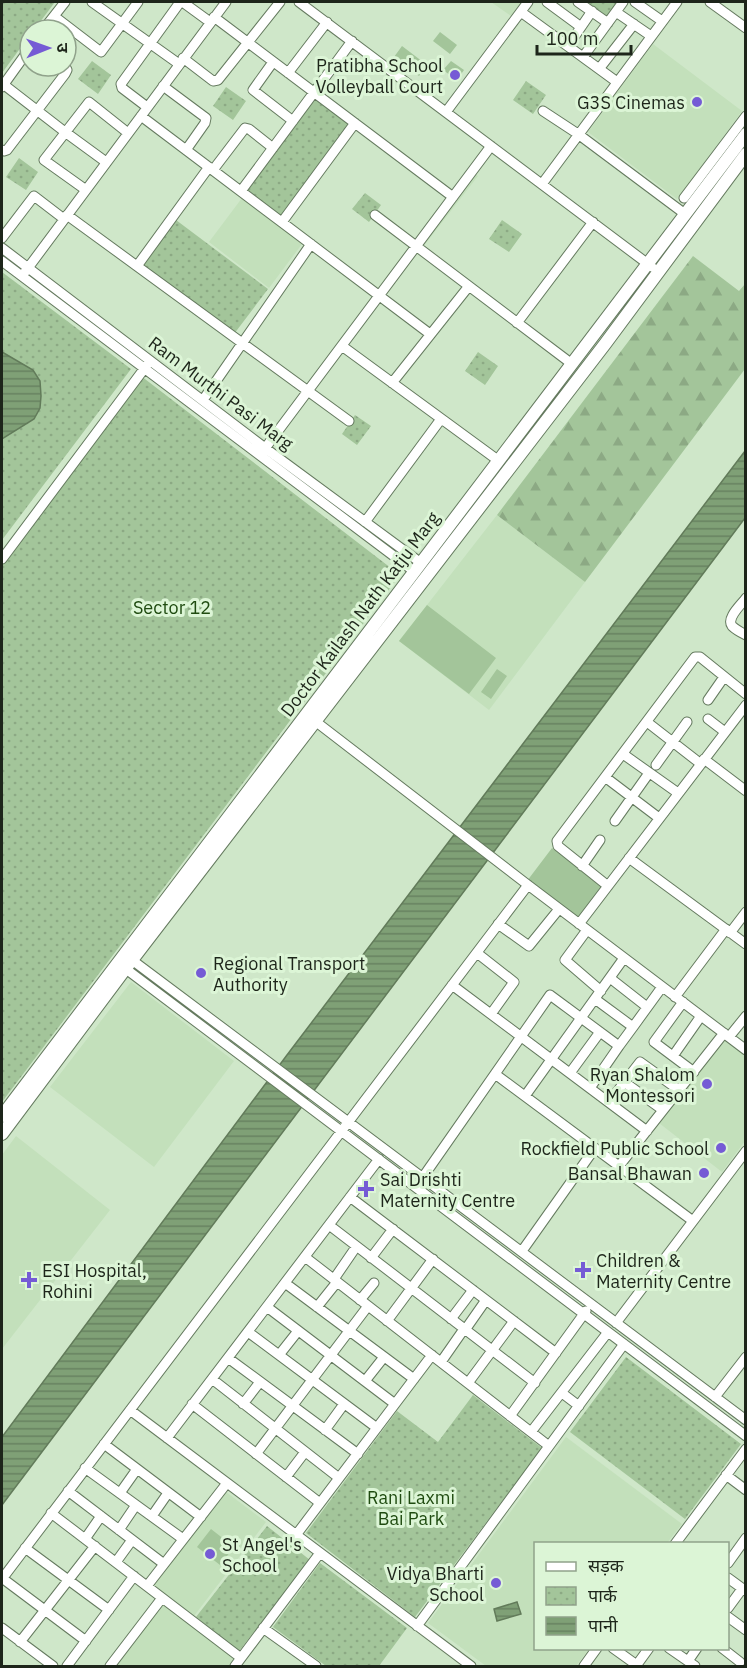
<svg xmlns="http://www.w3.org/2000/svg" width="747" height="1668" viewBox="0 0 747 1668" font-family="'IBM Plex Sans','Noto Sans Devanagari',sans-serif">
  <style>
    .built { fill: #c3e0bb }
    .green { fill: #a3c59a }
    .forest { fill: url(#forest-firs) }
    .park { fill: url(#park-dots) }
    .water { fill: url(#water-rules); stroke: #627b5a; stroke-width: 1.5 }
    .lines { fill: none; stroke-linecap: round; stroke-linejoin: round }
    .minor-casing { stroke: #657a5f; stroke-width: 11 }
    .major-casing { stroke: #657a5f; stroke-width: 14 }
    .minor { stroke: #fff; stroke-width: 9 }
    .major { stroke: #fff; stroke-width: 12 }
    .poi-dot { fill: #755bd5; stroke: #dcf5d6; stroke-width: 2 }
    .labels { text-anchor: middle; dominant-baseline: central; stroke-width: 6; stroke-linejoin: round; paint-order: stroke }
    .poi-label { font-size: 18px; fill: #1d251a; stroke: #dcf5d6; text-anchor: end }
    .street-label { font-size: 18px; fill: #1d251a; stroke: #dcf5d6 }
    .park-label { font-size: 18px; fill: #1f4b10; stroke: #dcf5d6 }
  </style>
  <defs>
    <pattern id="forest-firs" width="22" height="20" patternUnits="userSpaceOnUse" patternTransform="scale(1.5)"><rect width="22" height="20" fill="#a3c59a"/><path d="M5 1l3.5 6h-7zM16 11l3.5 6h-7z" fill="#8ca984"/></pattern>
    <pattern id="park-dots" width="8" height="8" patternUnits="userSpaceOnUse" patternTransform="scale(1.5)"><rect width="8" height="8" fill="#a3c59a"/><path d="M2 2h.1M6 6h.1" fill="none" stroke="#8ca984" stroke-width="1.8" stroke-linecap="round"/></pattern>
    <pattern id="water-rules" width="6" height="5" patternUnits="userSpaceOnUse" patternTransform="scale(1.5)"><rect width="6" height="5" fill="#7fa076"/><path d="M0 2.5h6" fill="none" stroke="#678260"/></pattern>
  </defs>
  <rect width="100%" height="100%" fill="#cfe7c9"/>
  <path class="built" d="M491 2H522L511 16Z
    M653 44 742 111 677 199 588 132Z
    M468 169 478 176 423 247 414 241Z
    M242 198 302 244 269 288 209 242Z
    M497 515 585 582 489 710 399 641Z
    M131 982 234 1061 154 1167 50 1087Z
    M724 1038 745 1054V1141L722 1172 659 1123Z
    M16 1136 110 1210 2 1349V1155Z
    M566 1437 682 1524 667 1543 536 1544V1648L589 1649 576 1666H486L428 1623Z
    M226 1492 266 1522 194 1616 154 1585Z
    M161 1603 235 1658 229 1666H114Z"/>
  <path class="green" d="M440 32 457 45 450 54 433 41Z
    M402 46 427 65 419 76 394 57Z
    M451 61 464 70 457 80 443 70Z
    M427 605 496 658 469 694 399 641Z
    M497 669 507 676 491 699 481 692Z
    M552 848 603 886 578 919 527 881Z
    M211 1529 234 1547 220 1565 197 1547Z"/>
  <path class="forest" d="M693 256 739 291 745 284V369L585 582 497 515Z"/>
  <path class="park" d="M3 2H55L34 30H30V35L2 73V4Z
    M587 2H617L607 16Z
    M92 61 111 75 98 94 78 79Z
    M526 81 546 95 533 114 513 100Z
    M226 87 246 101 233 120 213 106Z
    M315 97 350 124 280 217 245 190Z
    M19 158 38 172 26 190 6 177Z
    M365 193 381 205 369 222 352 209Z
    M176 220 268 289 234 334 143 265Z
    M502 220 522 234 509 252 489 239Z
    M2 272 131 369 2 540Z
    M478 352 498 366 485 385 465 371Z
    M141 376 400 575 2 1102V562Z
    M355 415 371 426 357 445 342 434Z
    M626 1357 741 1444 685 1519 570 1432Z
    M473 1395 542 1448 415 1617 306 1533 397 1411 438 1442Z
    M267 1526 310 1560 239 1651 196 1617Z
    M320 1563 407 1628 379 1666H326L273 1627Z"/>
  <path class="water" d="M2 352 33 370 40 381 41 396 40 408 34 419 2 439Z
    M745 451V518L2 1505V1437L287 1055Z
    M517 1602 521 1614 497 1621 494 1609Z"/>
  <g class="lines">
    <g class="minor-casing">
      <path id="minor" d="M92 2 179 64
        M299 2 652 267
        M547 2 581 27
        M578 2 608 23
        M635 2 662 21
        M710 2 746 28
        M521 12 617 82
        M616 12 651 36
        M54 16 101 52 138 2
        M214 17 453 197
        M43 30 65 2
        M568 46 592 11
        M583 57 623 2
        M183 58 213 81 218 80 280 2
        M273 62 253 90 293 121
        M599 69 634 24
        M288 73 327 22
        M3 84 65 132 106 162
        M163 86 206 118 205 123 186 150
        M2 87 30 48
        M147 107 122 88 121 84 178 5 180 3H184L210 22
        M543 111 578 134 685 214
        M446 112 528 2
        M141 116 430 334
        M2 150 4 151 7 150 65 74 67 70 65 66
        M213 170 245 128 249 129 273 148
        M542 184 677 2
        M86 190 44 160 89 102 128 133
        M241 191 352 41
        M684 198 746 116
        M67 215 349 421
        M375 215 572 364
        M282 222 355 123
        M2 238 34 196 64 219
        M2 248 265 448 421 563
        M2 261 415 572
        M137 266 209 167
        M25 272 226 2
        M517 323 593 222
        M342 346 499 461
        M392 383 469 286
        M203 400 311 244
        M263 451 491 146
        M365 522 441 419
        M2 559 147 365
        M746 598C741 605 726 618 732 626 735 629 742 633 746 635
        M708 700 724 677
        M708 719 725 732
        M315 721 528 885 746 1050
        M647 722 701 764
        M623 754 678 793
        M704 759 746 791
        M656 765 687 722
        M605 777 659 818
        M615 821 649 773
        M629 858 746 944
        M582 866 600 840
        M608 886 558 846 557 841 695 657H700L746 694
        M498 924 529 946 559 909
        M579 924 746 705
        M587 930 565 960 601 991
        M730 933 746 912
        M477 953 514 982 491 1014
        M128 957 746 1420
        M122 966 746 1436
        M610 978 647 1007
        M452 985 647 1131
        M675 997 726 929
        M595 999 633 1027 662 987
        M683 1002 654 1042 694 1072
        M729 1037 746 1016
        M619 1046 633 1027
        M673 1056 701 1016
        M570 1073 600 1032
        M495 1074 693 1221
        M624 1082 663 1110
        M525 1096 624 958
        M609 1102 640 1062 679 1090
        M619 1166 724 1033
        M423 1177 550 995 619 1046 590 1088
        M350 1197 556 1353
        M329 1225 535 1383
        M522 1251 595 1148
        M305 1257 549 1446
        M371 1258 393 1229
        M334 1279 356 1247
        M285 1283 414 1379
        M360 1300 374 1283
        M267 1307 395 1404
        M317 1307 337 1282
        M451 1319 473 1290
        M387 1321 433 1259
        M616 1323 746 1151
        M465 1330 486 1300
        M248 1332 377 1428
        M279 1355 298 1331
        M228 1358 358 1454
        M441 1362 464 1329
        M212 1379 339 1478
        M365 1381 384 1357
        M468 1383 514 1321
        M562 1393 579 1406
        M715 1397 746 1357
        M192 1404 320 1503
        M243 1404 260 1382
        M130 1410 471 1666
        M510 1416 586 1311
        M325 1430 344 1404
        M531 1432 608 1332
        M167 1438 379 1159
        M104 1444 201 1517
        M256 1454 368 1306
        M85 1468 183 1539
        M726 1475 746 1490
        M286 1477 305 1452
        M68 1491 164 1564
        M120 1493 137 1469
        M51 1513 241 1658
        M152 1516 168 1493
        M119 1530 136 1505
        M296 1535 432 1355
        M85 1539 101 1516
        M675 1544 746 1449
        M25 1548 109 1610
        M116 1562 132 1540
        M728 1563 746 1538
        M2 1578 86 1641
        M728 1578 746 1591
        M2 1579 528 885
        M147 1586 227 1483
        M728 1608 742 1589
        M728 1617 746 1630
        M417 1626 624 1344
        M2 1628 53 1666
        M263 1628 316 1666
        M20 1642 95 1546
        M613 1648 638 1666
        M669 1648 695 1666
        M722 1648 740 1662
        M688 1661 697 1648
        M67 1666 134 1576
        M110 1666 162 1598
        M235 1666 320 1553
        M584 1666 597 1648
        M636 1666 649 1648"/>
    </g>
    <g class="major-casing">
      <path id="major" d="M2 1116 746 134
        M2 1134 132 960 605 344 746 154"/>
    </g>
    <use href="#minor" class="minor"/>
    <use href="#major" class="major"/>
  </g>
  <g class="poi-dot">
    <circle cx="455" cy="75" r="6"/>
    <circle cx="697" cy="102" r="6"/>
    <circle cx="201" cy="973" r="6"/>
    <circle cx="707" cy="1084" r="6"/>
    <circle cx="721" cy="1148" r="6"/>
    <circle cx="704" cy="1173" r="6"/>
    <path d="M363 1180h6v6h6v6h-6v6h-6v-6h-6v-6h6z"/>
    <path d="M580 1261h6v6h6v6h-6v6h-6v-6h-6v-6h6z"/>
    <path d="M26 1271h6v6h6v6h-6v6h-6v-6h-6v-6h6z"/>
    <circle cx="210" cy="1554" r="6"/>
    <circle cx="496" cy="1583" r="6"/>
  </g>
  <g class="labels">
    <g class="poi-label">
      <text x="443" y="65">Pratibha School<tspan x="443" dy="21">Volleyball Court</tspan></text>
      <text x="685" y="102">G3S Cinemas</text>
      <text x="213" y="963" text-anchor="start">Regional Transport<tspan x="213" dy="21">Authority</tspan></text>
      <text x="695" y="1074">Ryan Shalom<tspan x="695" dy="21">Montessori</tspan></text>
      <text x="709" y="1148">Rockfield Public School</text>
      <text x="692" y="1173">Bansal Bhawan</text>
      <text x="380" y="1179" text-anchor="start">Sai Drishti<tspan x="380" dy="21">Maternity Centre</tspan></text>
      <text x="596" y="1260" text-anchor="start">Children &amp;<tspan x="596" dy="21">Maternity Centre</tspan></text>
      <text x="42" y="1270" text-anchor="start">ESI Hospital,<tspan x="42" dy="21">Rohini</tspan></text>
      <text x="222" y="1544" text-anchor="start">St Angel's<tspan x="222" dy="21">School</tspan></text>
      <text x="484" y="1573">Vidya Bharti<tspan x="484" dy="21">School</tspan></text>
    </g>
    <g class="street-label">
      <text transform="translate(221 393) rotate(37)">Ram Murthi Pasi Marg</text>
      <text transform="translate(360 614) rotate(-53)">Doctor Kailash Nath Katju Marg</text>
    </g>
    <g class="park-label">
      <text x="172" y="607">Sector 12</text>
      <text x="411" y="1497">Rani Laxmi<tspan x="411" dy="21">Bai Park</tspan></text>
    </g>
  </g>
  <rect width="747" height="1668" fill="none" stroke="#1d251a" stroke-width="6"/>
  <rect x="534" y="1542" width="195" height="108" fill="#dcf5d6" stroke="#90a28b" stroke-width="1.5"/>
  <rect x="546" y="1562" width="30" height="9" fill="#ffffff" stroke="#90a28b" stroke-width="1.5"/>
  <text x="588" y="1572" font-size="18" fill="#1d251a">सड़क</text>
  <rect x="546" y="1587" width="30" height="18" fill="url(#park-dots)" stroke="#90a28b" stroke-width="1.5"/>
  <text x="588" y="1602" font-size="18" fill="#1d251a">पार्क</text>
  <rect x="546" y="1617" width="30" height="18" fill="url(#water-rules)" stroke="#90a28b" stroke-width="1.5"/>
  <text x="588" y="1632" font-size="18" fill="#1d251a">पानी</text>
  <g transform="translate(48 48) rotate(89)"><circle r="28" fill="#dcf5d6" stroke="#90a28b" stroke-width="1.5"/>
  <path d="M0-4.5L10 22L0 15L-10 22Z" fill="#755bd5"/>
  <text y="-9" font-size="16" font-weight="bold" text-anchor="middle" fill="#1d251a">उ</text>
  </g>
  <path d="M537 45v9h94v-9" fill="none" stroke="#1d251a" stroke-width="3"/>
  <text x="546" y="45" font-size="18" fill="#1d251a" stroke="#dcf5d6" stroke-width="4.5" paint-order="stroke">100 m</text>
</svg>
